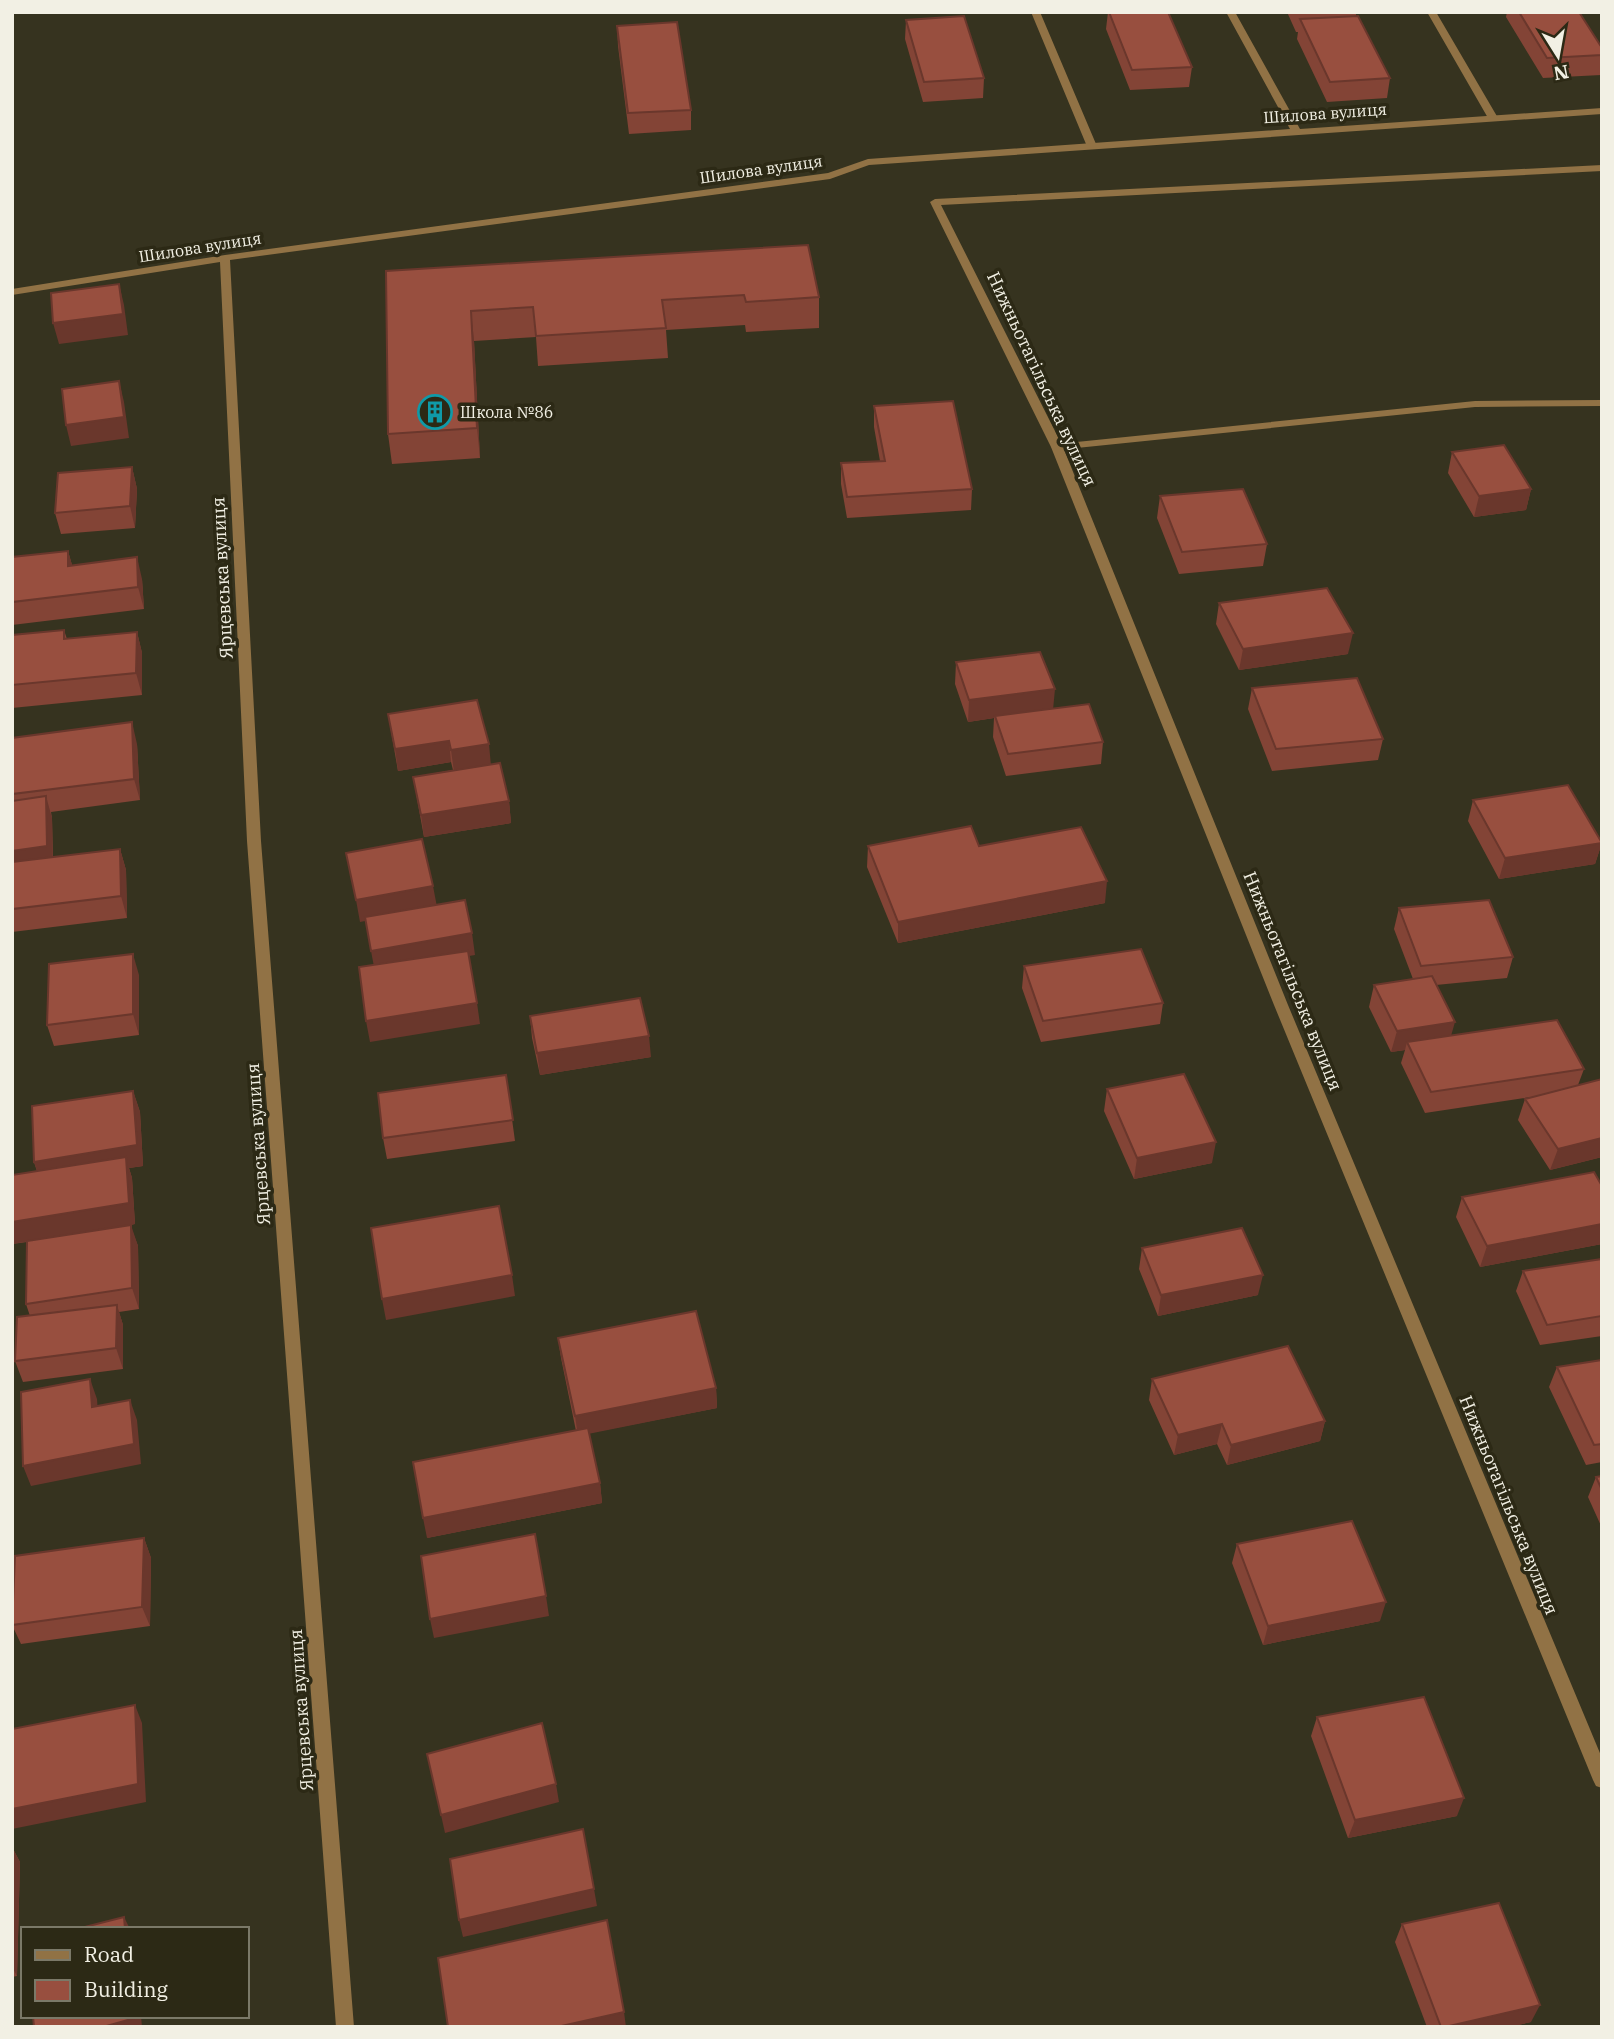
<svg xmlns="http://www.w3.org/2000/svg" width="1614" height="2039" viewBox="0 0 1614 2039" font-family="'IBM Plex Serif',serif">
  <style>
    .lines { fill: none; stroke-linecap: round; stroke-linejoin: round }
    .lane { fill: #917245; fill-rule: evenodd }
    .street { fill: #917245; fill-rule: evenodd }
    .wall { fill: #834436 }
    .shaded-wall { fill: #6a372c }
    .building { fill: #984f3f; stroke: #6a372c; stroke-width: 2 }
    .labels { text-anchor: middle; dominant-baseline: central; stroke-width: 7; stroke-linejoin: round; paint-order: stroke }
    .far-street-label { font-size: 16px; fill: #f2f0e4; stroke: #2c2915 }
    .far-poi-label { font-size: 16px; fill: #f2f0e4; stroke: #2c2915; text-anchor: start }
    .street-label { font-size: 18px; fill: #f2f0e4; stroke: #2c2915 }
  </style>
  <rect width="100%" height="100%" fill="#36331f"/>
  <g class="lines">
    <path class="lane" d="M1031 12H1040L1096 144 1094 146 1086 144Z
      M1427 12H1436L1498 118 1496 120 1488 118Z
      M1602 400V406L1475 407 1057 450 1051 447 1057 444 1475 401Z"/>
    <path class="street" d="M1226 12H1235L1300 129 1602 108V114L869 165 830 179 230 260 261 841 354 2027H336L247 841 220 262 12 295V289L225 255 828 173 868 159 1290 129Z
      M1602 165V171L941 205 1063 447 1288 1005 1602 1758V1788L1596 1786 1593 1780 1274 1005 1051 447 930 202 935 199Z"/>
  </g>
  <path class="wall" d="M1108 12H1168L1192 67 1189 87 1130 90 1106 29Z
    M1287 12H1356V16L1390 78 1387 98 1327 102 1297 39 1298 32H1296Z
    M1507 12H1519L1602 48 1601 75 1543 78 1506 17Z
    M906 20 984 78 983 98 923 102 905 39Z
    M617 26 691 110V130L629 134 618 46Z
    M386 271 819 297V328L746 332 745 325 666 330 668 358 538 366 536 337 474 341 480 458 392 464 388 434Z
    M874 406 972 489 971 510 847 518 841 484V463L880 461 874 427Z
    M1452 452 1531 489 1526 510 1474 517 1448 473Z
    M132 467 137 489 135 528 61 534 55 513Z
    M1160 496 1267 544 1263 566 1179 574 1157 518Z
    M68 551 72 565 142 579 144 609 12 625V557Z
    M1219 603 1348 654 1239 670 1216 624Z
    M64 630 67 639 137 632 142 653V695L12 708V635Z
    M956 662 1053 709 1103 742 1101 764 1006 776 993 737 994 718 968 722 955 684Z
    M1252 688 1383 739 1378 760 1272 771 1248 709Z
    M388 714 491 764 509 801 511 823 424 837 413 777 453 770 451 762 398 771Z
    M12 738 137 744 140 800 51 812 52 818 53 857 120 849 126 870 127 918 12 932Z
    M1473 800 1602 842 1595 864 1499 879 1468 821Z
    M868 846H979L1105 903 898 943 867 867Z
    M1399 908 1513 957 1507 978 1436 985 1451 1036 1584 1069 1578 1085 1602 1079V1157L1550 1170 1518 1120 1525 1099 1531 1097 1425 1113 1401 1063 1405 1050 1391 1052 1369 1007 1374 985 1413 979 1394 929Z
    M1024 966 1163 1003 1160 1024 1041 1042 1022 988Z
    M139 975V1035L54 1046 47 1025Z
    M530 1016 651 1057 540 1075 532 1038Z
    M506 1075 515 1141 387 1159 383 1138Z
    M1107 1089 1212 1163 1134 1179 1104 1111Z
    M133 1091 140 1112 143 1166 129 1168 132 1178 135 1224 130 1225 138 1246 139 1309 119 1312 123 1325V1369L23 1382 15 1361 30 1316 26 1304 27 1242 12 1244V1175L37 1171 34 1162Z
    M1602 1186V1244L1480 1267 1456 1217 1462 1197Z
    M1142 1248 1258 1295 1158 1316 1139 1269Z
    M1602 1259V1336L1540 1345 1516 1291 1523 1271Z
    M558 1338 716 1388 717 1408 589 1433 600 1483 602 1503 427 1538 576 1431 561 1358Z
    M1602 1360V1462L1586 1465 1549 1387 1557 1367Z
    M1152 1379 1325 1421 1320 1441 1227 1465 1217 1444 1174 1455 1149 1400Z
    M1602 1476V1528L1588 1497 1596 1477Z
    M144 1538 151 1558 150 1626 21 1644 12 1625 15 1556Z
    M1237 1544 1380 1621 1263 1645 1232 1563Z
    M1317 1717 1457 1816 1348 1838 1311 1736Z
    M12 1847 20 1862 17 1976 12 1977Z
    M1402 1924 1531 2022 1509 2027H1427L1395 1942Z"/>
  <path class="shaded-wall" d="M119 284 124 305 128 335 59 344 53 323Z
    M471 311 474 341 480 458 477 428Z
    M119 381 124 402 129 438 71 446 66 425Z
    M132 467 137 489 135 528 130 506Z
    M1531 489 1526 510 1474 517 1479 496Z
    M68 551 74 572 68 566Z
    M137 557 142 579 144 609 138 587Z
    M137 632 142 653V695L136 673Z
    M1353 633 1348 654 1239 670 1243 649Z
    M1055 689 1053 710 995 716 994 718 968 722 969 700Z
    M132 722 137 744 140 800 134 779Z
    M449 741 451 762 398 771 395 749Z
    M489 744 491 766 454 772 451 750Z
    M46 796 52 818 53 868 12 873V851Z
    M509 801 511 823 424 837 421 815Z
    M1602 843 1595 864 1499 879 1505 858Z
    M120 849 126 870 127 918 121 896Z
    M1107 881 1105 903 898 943V922Z
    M433 886 437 907 360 922 356 900Z
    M472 933 475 955 375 972 371 951Z
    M133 954 139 975V1035L133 1014Z
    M477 1003 480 1024 370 1042 366 1021Z
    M1455 1022 1449 1043 1407 1042 1405 1050 1391 1052 1397 1031Z
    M649 1036 651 1057 540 1075 537 1053Z
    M133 1091 140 1112 143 1166 129 1168 132 1178 135 1224 12 1244V1222L41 1183 34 1162Z
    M1602 1138V1157L1550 1170 1558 1149Z
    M1216 1142 1212 1163 1134 1179 1137 1158Z
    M1602 1224V1244L1480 1267 1487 1246Z
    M131 1225 138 1246 139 1309 132 1288Z
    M512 1275 515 1296 386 1320 382 1299Z
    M1263 1275 1258 1295 1158 1316 1161 1295Z
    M117 1305 123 1325V1369L116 1348Z
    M90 1379 97 1399 99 1427 92 1407Z
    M716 1388 717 1408 578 1436 575 1416Z
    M130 1400 137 1420 141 1464 31 1486 23 1466Z
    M1325 1421 1320 1441 1227 1465 1231 1445Z
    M1222 1424 1217 1444 1174 1455 1178 1435Z
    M600 1483 602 1503 427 1538 423 1518Z
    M144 1538 151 1558 150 1626 142 1607Z
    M546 1596 549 1616 434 1638 430 1619Z
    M1386 1602 1380 1621 1263 1645 1268 1626Z
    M135 1705 142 1723 146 1802 12 1829V1809Z
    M556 1784 559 1802 445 1833 441 1815Z
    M1464 1798 1457 1816 1348 1838 1355 1820Z
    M12 1847 20 1862 17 1976 12 1967Z
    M594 1889 597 1906 463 1937 459 1920Z
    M124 1917 130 1929H125Z
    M1540 2005 1531 2022 1509 2027H1445Z
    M624 2012 626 2027H557Z
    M135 2016H141L142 2027H103Z"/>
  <path class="building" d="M1109 12H1168L1192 67 1132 70Z
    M1519 12H1579L1602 48V55L1547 58Z
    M964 16 984 78 924 82 906 20Z
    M1358 16 1390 78 1330 82 1300 19Z
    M677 22 691 110 628 113 617 26Z
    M808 245 819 297 746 302 744 295 662 300 666 328 536 336 533 307 471 311 477 428 388 434 386 271Z
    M119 284 123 314 53 323 51 293Z
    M119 381 124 417 66 425 62 389Z
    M953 401 972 489 847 497 841 463 885 461 874 406Z
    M1504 445 1531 489 1479 496 1452 452Z
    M132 467 130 506 55 513 58 473Z
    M1243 489 1267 544 1182 552 1160 496Z
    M68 551V566L137 557 138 587 12 602V557Z
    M1327 588 1353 633 1243 649 1219 603Z
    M64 630V639L137 632 136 673 12 685V635Z
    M1040 652 1055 689 969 700 956 662Z
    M1357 678 1383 739 1276 749 1252 688Z
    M477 700 489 744 451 750 449 741 395 749 388 714Z
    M1089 704 1103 742 1008 754 995 716Z
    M132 722 134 779 12 794V738Z
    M500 763 509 801 421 815 413 777Z
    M1568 785 1602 843 1505 858 1473 800Z
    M46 796 47 846 12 851V801Z
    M971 826 979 846 1081 827 1107 881 898 922 868 846Z
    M422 839 433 886 356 900 346 853Z
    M120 849 121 896 12 909V862Z
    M465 900 472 933 371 951 365 917Z
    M1489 900 1513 957 1421 966 1399 908Z
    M1141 949 1163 1003 1043 1021 1024 966Z
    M468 951 477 1003 366 1021 359 967Z
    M133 954V1014L47 1025 49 964Z
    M1432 976 1455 1022 1397 1031 1374 985Z
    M640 998 649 1036 537 1053 530 1016Z
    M1557 1020 1584 1069 1431 1092 1407 1042Z
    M1184 1074 1216 1142 1137 1158 1107 1089Z
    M506 1075 513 1120 383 1138 378 1093Z
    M1602 1079V1138L1558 1149 1525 1099Z
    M133 1091 137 1145 34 1162 32 1106Z
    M126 1157 129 1203 12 1222V1175Z
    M1594 1172 1602 1186V1224L1487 1246 1462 1197Z
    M499 1206 512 1275 382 1299 371 1228Z
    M131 1225 132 1288 26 1304 27 1241Z
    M1242 1228 1263 1275 1161 1295 1142 1248Z
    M1602 1259V1316L1547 1325 1523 1271Z
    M117 1305 116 1348 15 1361 17 1317Z
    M696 1311 716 1388 575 1416 558 1338Z
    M1288 1346 1325 1421 1231 1445 1222 1424 1178 1435 1152 1379Z
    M1602 1360V1444L1594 1445 1557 1367Z
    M90 1379 92 1407 130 1400 134 1444 23 1466 21 1392Z
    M588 1428 600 1483 423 1518 413 1462Z
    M1602 1476V1490L1596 1477Z
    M1352 1521 1386 1602 1268 1626 1237 1544Z
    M535 1534 546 1596 430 1619 421 1556Z
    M144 1538 142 1607 12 1625 15 1556Z
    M1424 1697 1464 1798 1355 1820 1317 1717Z
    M135 1705 138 1784 12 1809V1729Z
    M542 1723 556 1784 441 1815 427 1754Z
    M583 1829 594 1889 459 1920 450 1859Z
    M1499 1903 1540 2005 1445 2027H1441L1402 1924Z
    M124 1917 125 1929H77Z
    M607 1920 624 2012 557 2027H448L438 1958Z
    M33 2016H135V2018L103 2027H34Z"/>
  <defs>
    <g id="building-ring" transform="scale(1.75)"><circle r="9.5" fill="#2c2915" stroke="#0f9aa8" stroke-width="1.5"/><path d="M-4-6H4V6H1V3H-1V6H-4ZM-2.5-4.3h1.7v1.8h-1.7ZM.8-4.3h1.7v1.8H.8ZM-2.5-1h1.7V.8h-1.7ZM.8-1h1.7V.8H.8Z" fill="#0f9aa8"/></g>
  </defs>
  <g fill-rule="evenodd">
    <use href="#building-ring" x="435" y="412"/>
  </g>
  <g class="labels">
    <g class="far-street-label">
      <text transform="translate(1325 113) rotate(-4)">Шилова вулиця</text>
      <text transform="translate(761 169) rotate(-8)">Шилова вулиця</text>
      <text transform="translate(200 247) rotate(-9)">Шилова вулиця</text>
    </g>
    <g class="far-poi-label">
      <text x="460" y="412">Школа №86</text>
    </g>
    <g class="street-label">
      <text transform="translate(1042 379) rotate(65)">Нижньотагільська вулиця</text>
      <text transform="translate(222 578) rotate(-93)">Ярцевська вулиця</text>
      <text transform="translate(1293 981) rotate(68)">Нижньотагільська вулиця</text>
      <text transform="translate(258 1144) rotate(-94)">Ярцевська вулиця</text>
      <text transform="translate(1509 1505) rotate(68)">Нижньотагільська вулиця</text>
      <text transform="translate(301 1710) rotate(-94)">Ярцевська вулиця</text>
    </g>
  </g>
  <rect width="1614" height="2039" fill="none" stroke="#f2f0e4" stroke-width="28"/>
  <rect x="21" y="1927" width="228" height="91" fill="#2c2915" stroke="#7b7968" stroke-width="2"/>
  <rect x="35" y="1950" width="35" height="10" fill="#917245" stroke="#7b7968" stroke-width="2"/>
  <text x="84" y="1962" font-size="21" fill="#f2f0e4">Road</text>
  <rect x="35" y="1980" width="35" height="21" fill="#984f3f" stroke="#7b7968" stroke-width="2"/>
  <text x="84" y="1997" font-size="21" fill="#f2f0e4">Building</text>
  <g transform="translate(1558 56) rotate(169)" stroke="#2c2915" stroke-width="5" paint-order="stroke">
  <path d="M0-5L12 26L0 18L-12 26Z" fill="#f2f0e4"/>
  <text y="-10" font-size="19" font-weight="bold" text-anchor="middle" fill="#f2f0e4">N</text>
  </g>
</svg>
